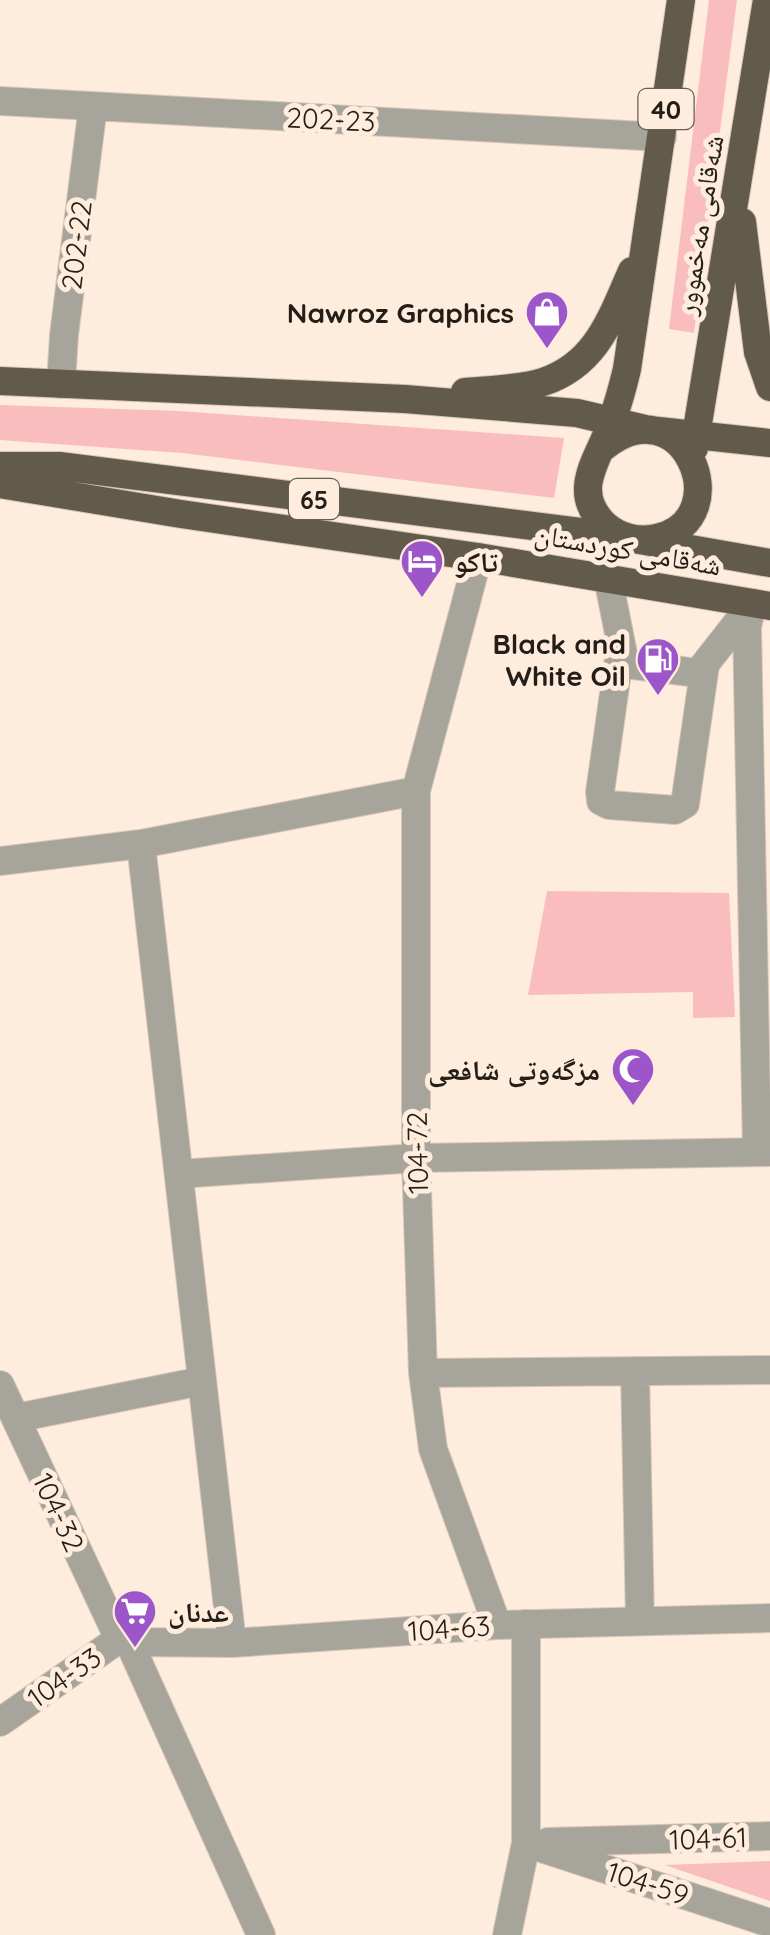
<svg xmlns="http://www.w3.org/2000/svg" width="770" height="1935" viewBox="0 0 770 1935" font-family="Quicksand,'Noto Naskh Arabic',sans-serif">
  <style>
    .green { fill: #fabdbe }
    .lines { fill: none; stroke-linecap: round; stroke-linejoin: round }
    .minor-casing { stroke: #d7c7b9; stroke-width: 30 }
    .tertiary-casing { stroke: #d7c7b9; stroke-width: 30 }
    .trunk-casing { stroke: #d7c7b9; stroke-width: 30 }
    .minor { stroke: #a7a49b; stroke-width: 28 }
    .tertiary { stroke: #a7a49b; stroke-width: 28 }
    .trunk { stroke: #625a4a; stroke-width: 28 }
    .labels { text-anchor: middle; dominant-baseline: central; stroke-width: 10; stroke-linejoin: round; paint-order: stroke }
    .shield { fill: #feecdc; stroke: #655c53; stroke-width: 2.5 }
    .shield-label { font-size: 25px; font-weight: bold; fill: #241e18 }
    .street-label { font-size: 28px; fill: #241e18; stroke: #feecdc }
    .poi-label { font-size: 28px; font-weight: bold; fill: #241e18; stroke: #feecdc; text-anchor: end }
  </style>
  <rect width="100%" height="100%" fill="#feecdc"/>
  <path class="green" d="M709 0H737L694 333 669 329Z
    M0 405 179 411 564 438 554 498 182 453 0 440Z
    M547 891 729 893 735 1017 693 1018V992L528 995Z
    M770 1861V1901L665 1865Z"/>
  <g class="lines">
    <g class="minor-casing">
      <path id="minor" d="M0 101 662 137
        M61 384 64 335 93 106
        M478 557 416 791V1158L423 1373 433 1449 497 1625
        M608 578 625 664 698 673 749 608
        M753 603 747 626 757 1152
        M621 644 600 792 601 801 609 805 675 810 685 804 705 665
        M141 844 232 1643
        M0 861 141 844 416 791
        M179 1174 416 1158 770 1152
        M635 1371 640 1621
        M423 1373 770 1370
        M0 1385 119 1639
        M16 1418 202 1381
        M129 1642 261 1935
        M548 1842 770 1836
        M526 1843 770 1923
        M507 1935 526 1843V1624"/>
    </g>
    <g class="tertiary-casing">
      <path id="tertiary" d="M0 1722 119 1639 129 1642 232 1643 497 1625 770 1618"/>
    </g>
    <g class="trunk-casing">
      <path id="trunk" d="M742 222 758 352 770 387
        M0 381 405 399 577 413 649 430 770 443
        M465 392C487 390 522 389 543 382 597 364 611 318 632 271
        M694 448 767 0
        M600 450C682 378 741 519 657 538 639 542 620 538 606 526 568 491 600 458 612 421 618 404 623 386 627 369L681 0
        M0 466H59L628 538 770 563
        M0 484 181 514 478 557 770 606"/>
    </g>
    <use href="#minor" class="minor"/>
    <use href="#tertiary" class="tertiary"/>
    <use href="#trunk" class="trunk"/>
  </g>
  <defs>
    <g id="shop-pin" transform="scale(2.25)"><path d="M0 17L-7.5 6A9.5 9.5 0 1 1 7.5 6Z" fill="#9c56ca" stroke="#feecdc"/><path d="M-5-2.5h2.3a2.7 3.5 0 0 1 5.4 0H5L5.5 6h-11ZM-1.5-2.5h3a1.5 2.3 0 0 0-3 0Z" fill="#fff"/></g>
    <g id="hotel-pin" transform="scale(2.25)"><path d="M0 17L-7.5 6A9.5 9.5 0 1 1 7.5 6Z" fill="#9c56ca" stroke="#feecdc"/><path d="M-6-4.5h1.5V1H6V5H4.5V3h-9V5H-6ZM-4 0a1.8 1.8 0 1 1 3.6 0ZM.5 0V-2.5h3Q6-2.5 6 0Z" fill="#fff"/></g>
    <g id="fuel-pin" transform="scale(2.25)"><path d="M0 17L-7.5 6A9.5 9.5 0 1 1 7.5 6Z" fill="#9c56ca" stroke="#feecdc"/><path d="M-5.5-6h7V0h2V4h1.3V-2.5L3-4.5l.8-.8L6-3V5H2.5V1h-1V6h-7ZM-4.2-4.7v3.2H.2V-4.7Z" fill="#fff"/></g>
    <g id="mosque-pin" transform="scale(2.25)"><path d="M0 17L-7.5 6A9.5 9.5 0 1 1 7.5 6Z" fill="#9c56ca" stroke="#feecdc"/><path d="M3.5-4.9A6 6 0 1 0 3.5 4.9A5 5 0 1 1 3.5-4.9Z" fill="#fff"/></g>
    <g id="supermarket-pin" transform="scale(2.25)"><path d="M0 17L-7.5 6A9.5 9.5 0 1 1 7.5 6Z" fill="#9c56ca" stroke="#feecdc"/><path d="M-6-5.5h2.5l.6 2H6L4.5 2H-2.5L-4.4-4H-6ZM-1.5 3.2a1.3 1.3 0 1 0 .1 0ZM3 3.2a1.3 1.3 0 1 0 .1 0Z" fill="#fff"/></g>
  </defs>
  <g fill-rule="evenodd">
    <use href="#shop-pin" x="547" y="312"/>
    <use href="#hotel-pin" x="422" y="561"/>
    <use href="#fuel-pin" x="658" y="659"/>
    <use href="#mosque-pin" x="633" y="1069"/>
    <use href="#supermarket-pin" x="135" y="1611"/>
  </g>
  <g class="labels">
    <g class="shield">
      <rect x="638.5" y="89" width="55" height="40" rx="8"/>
      <rect x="289" y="479" width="50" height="40" rx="8"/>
    </g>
    <g class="shield-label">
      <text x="666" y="109">40</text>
      <text x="314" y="499">65</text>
    </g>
    <g class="street-label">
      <text transform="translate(331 119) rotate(3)">202-23</text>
      <text transform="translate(699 225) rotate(-81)">شەقامی مەخموور</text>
      <text transform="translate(76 245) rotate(-83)">202-22</text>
      <text transform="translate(628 549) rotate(10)">شەقامی کوردستان</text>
      <text transform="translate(417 1153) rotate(-91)">104-72</text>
      <text transform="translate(59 1512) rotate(65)">104-32</text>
      <text transform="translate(449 1628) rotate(-4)">104-63</text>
      <text transform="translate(64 1677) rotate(-35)">104-33</text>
      <text transform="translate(708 1838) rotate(-2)">104-61</text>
      <text transform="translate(648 1883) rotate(18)">104-59</text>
    </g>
    <g class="poi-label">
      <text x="514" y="312">Nawroz Graphics</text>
      <text x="454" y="561" text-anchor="start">تاكو</text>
      <text x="626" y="643">Black and<tspan x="626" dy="32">White Oil</tspan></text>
      <text x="600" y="1069">مزگەوتی شافعی</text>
      <text x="168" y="1611" text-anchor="start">عدنان</text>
    </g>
  </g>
</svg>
